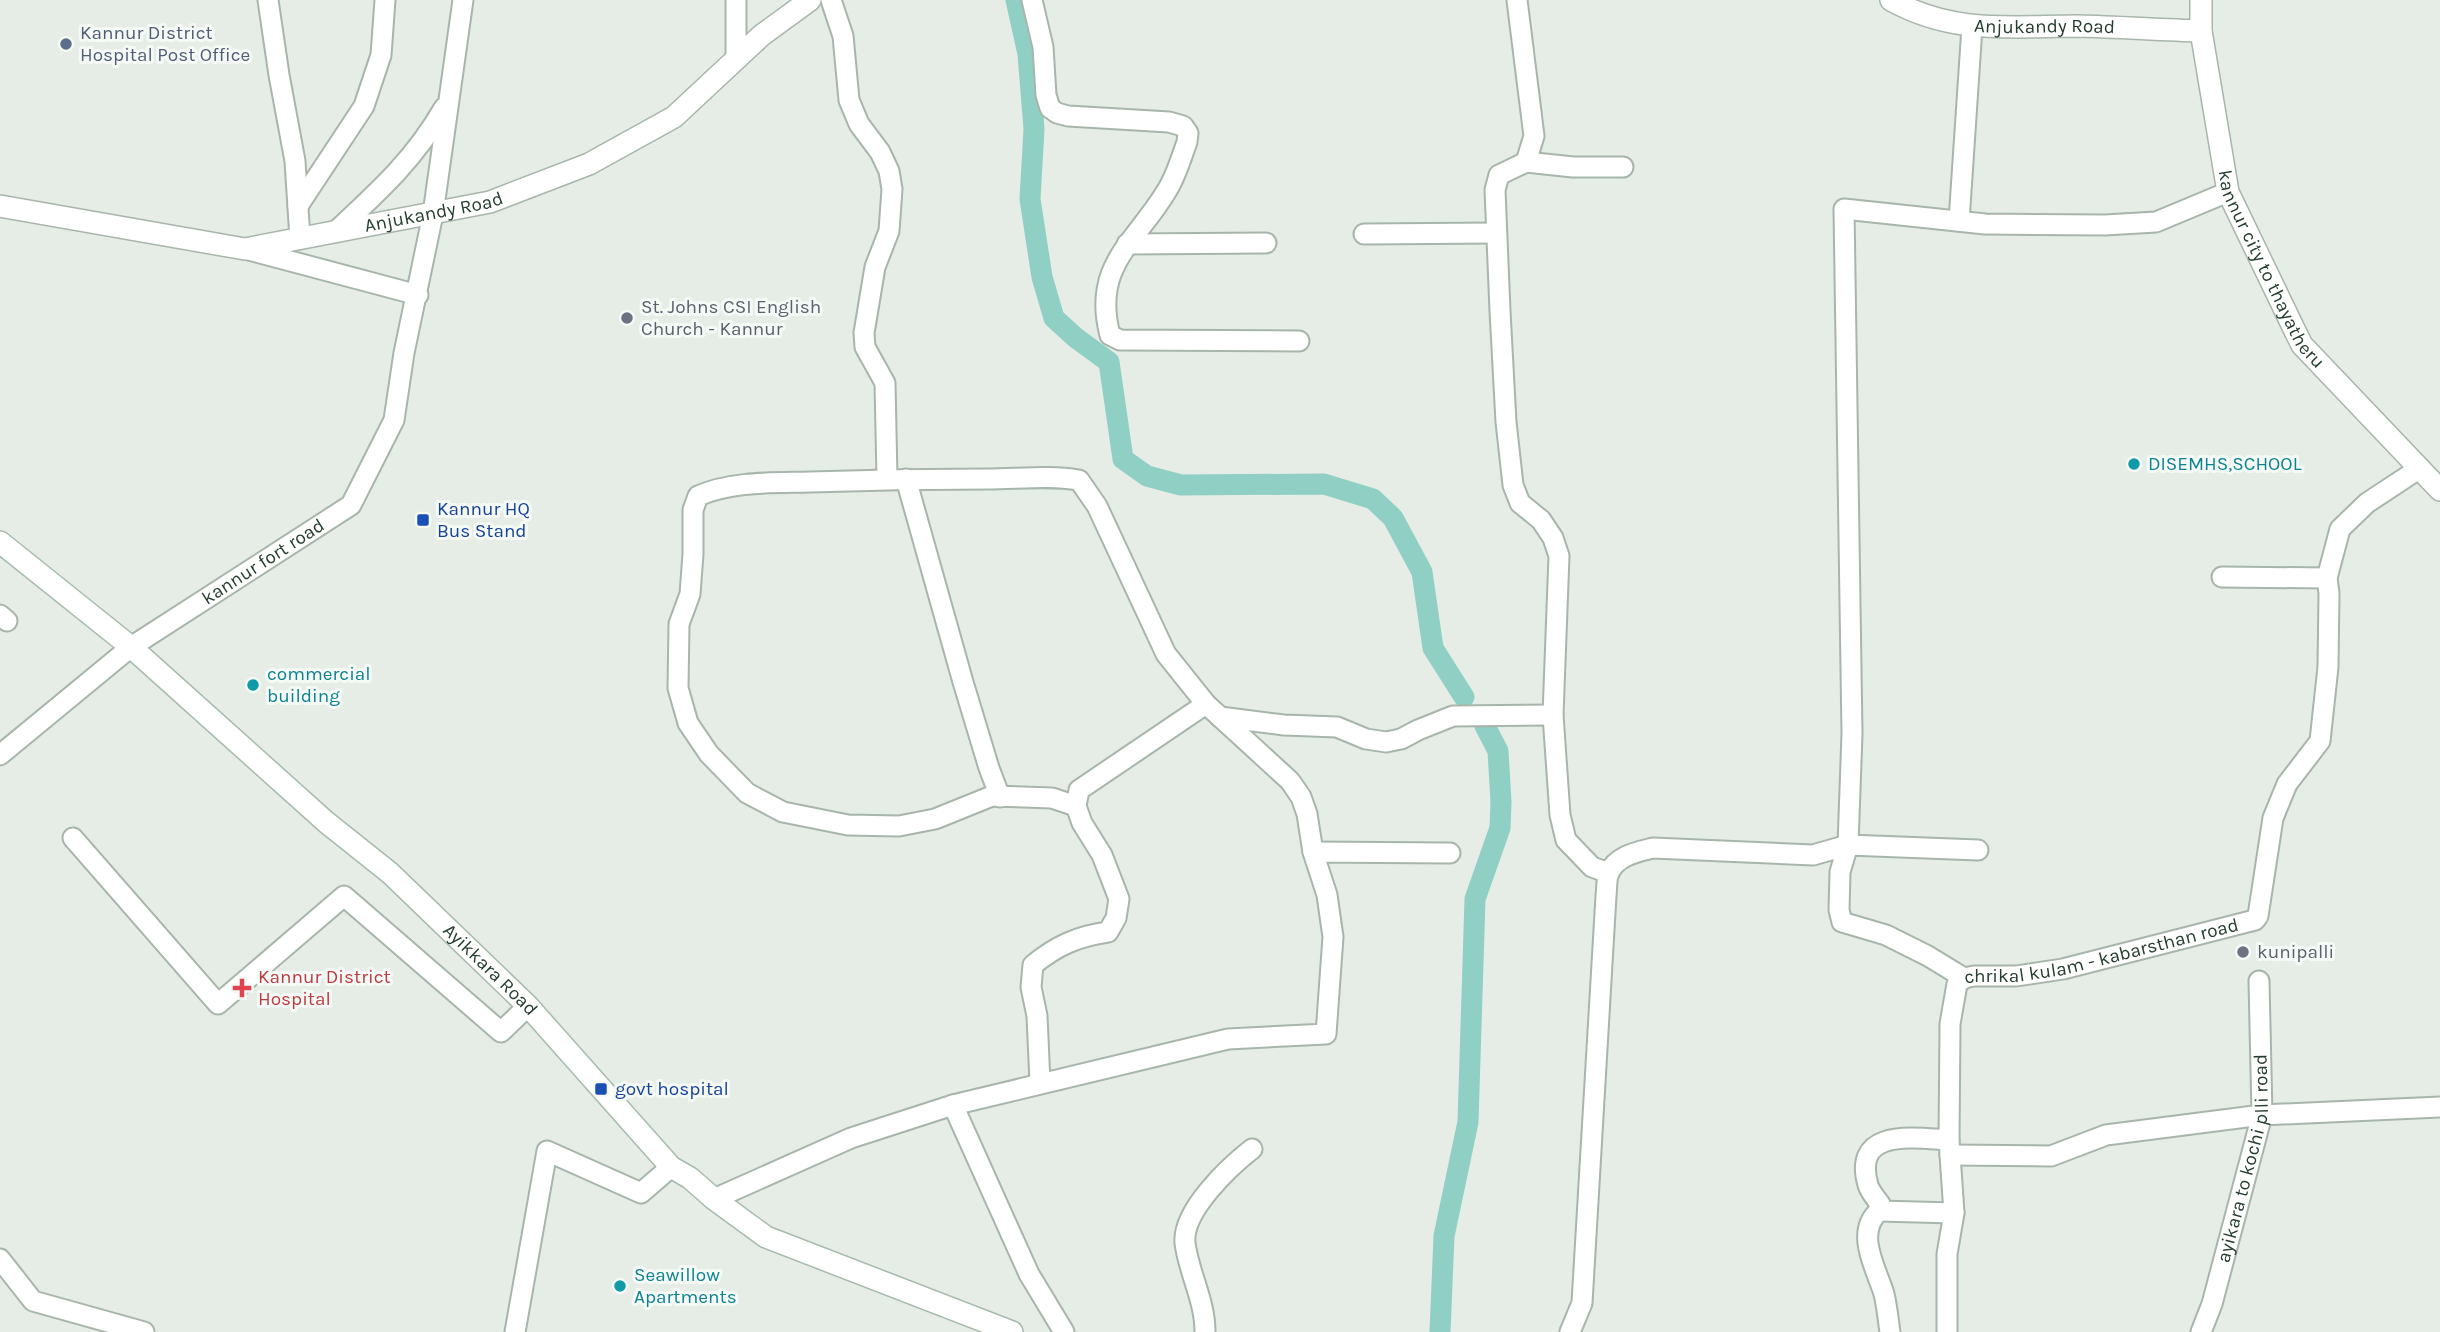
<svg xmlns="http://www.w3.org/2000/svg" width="2440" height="1332" viewBox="0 0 2440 1332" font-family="Karla,sans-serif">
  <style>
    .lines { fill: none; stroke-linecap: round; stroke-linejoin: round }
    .canal { stroke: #90cfc3; stroke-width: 21 }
    .minor-casing { stroke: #a8b5ab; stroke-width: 23 }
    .tertiary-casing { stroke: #a8b5ab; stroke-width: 24 }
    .secondary-casing { stroke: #a6bbad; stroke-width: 24 }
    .minor { stroke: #fff; stroke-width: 19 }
    .tertiary { stroke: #fff; stroke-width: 21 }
    .secondary { stroke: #fff; stroke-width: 21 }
    .service-dot { fill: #5c6f8a; stroke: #f5faf6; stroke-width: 2.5 }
    .worship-dot { fill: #6b7280; stroke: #f5faf6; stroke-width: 2.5 }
    .culture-dot { fill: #0f9aa8; stroke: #f5faf6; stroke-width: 2.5 }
    .transit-dot { fill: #1a4fb4; stroke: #f5faf6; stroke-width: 2.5 }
    .health-dot { fill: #e0444e; stroke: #f5faf6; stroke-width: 2.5 }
    .labels { text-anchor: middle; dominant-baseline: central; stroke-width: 6; stroke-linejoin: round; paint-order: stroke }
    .street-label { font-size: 19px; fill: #253e2f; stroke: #f5faf6 }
    .service-label { font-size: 19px; fill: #4e5e75; stroke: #f5faf6; text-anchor: start }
    .worship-label { font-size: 19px; fill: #5b616d; stroke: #f5faf6; text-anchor: start }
    .culture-label { font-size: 19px; fill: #0d838f; stroke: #f5faf6; text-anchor: start }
    .transit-label { font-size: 19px; fill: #164399; stroke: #f5faf6; text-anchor: start }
    .health-label { font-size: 19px; fill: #be3a42; stroke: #f5faf6; text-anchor: start }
  </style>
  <rect width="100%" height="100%" fill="#e5ede6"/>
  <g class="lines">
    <path class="canal" d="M1016 0 1028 54 1034 129 1030 199 1042 277 1054 318 1076 338 1109 362 1123 459 1147 476 1181 485 1324 484 1373 499 1393 518 1422 572 1433 648 1464 697
      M1440 1332 1444 1236 1468 1122 1475 899 1500 828 1501 802 1498 751 1485 726"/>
    <g class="minor-casing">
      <g id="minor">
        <path d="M268 0 279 75 295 161 300 239"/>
        <path d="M831 0 843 36 849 100 859 124 880 152 889 171 892 189 889 231 875 267 864 333 865 347 885 383 887 479"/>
        <path d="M1032 0 1043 47 1046 95 1050 108 1057 113 1068 116 1169 122 1183 126 1188 133 1187 142C1181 158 1176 177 1166 192 1135 243 1092 266 1110 335L1120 340 1299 341"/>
        <path d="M1517 0 1534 136 1526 162"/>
        <path d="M736 59V0"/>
        <path d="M298 206 364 106 381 55 385 0"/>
        <path d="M1959 221 1972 27"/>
        <path d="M335 232C378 192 414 160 444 108"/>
        <path d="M1364 234 1495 233"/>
        <path d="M1127 244 1266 243"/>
        <path d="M245 249 418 295"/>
        <path d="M906 479 963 682 989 768 1000 797"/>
        <path d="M2222 577 2327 578"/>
        <path d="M0 615 7 621"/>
        <path d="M1220 717 1284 725 1337 727 1366 739 1386 742 1401 739 1418 730 1453 716 1553 715"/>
        <path id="s1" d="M0 755 131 647 351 505 394 420 404 353 433 214 463 0"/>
        <path d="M1076 806 1052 798 992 796 935 819 899 826 848 825 783 812 747 793 709 754 688 723 678 688 679 624 690 594 693 554V510L698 496C732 481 773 483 810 482 869 480 928 479 987 479 1018 479 1049 475 1079 480L1097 506 1166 654 1206 704 1290 781 1301 797 1307 814 1313 852"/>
        <path d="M73 838 218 1004 344 896 501 1032 528 1006"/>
        <path d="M1609 873 1592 867 1566 840 1560 815 1553 715 1559 556 1553 538 1541 520 1520 503 1513 485 1506 422 1500 311 1495 190 1499 175 1526 162 1573 167H1623"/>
        <path d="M1964 978 1928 956 1886 935 1842 922 1839 910 1840 872 1848 845 1852 734 1844 209 1985 224 2105 225 2156 222 2228 192"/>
        <path d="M1040 1083 1037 1016 1031 987 1033 965C1056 946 1078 936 1108 932L1116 918 1119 899 1102 855 1082 823 1076 806 1079 790 1206 704"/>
        <path d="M953 1105 1029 1274 1064 1332"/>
        <path d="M1950 1155 2051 1156 2106 1135 2262 1115 2440 1107"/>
        <path d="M714 1199 851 1138 953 1105 1228 1039 1326 1034 1333 937 1327 895 1313 852 1450 853"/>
        <path d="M1879 1211 1954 1213"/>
        <path d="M0 1259 33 1301 144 1332"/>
        <path d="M515 1332 547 1151 641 1193 671 1167"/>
        <path d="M1205 1332C1205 1300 1189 1274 1185 1243 1182 1211 1229 1167 1252 1149"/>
        <path d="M1570 1332 1582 1303 1606 896C1607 889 1606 879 1609 873 1616 856 1637 852 1653 848L1813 855 1848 845 1978 850"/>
        <path d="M1890 1332C1888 1319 1887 1306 1884 1294 1877 1270 1854 1233 1879 1211L1880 1204C1876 1198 1870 1192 1868 1185 1852 1128 1913 1138 1949 1140"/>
        <path id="s2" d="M1947 1332V1254L1954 1213 1949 1140 1950 1024 1957 984 1964 978 1974 976H2016L2063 969 2255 920 2258 916 2273 818 2287 784 2320 741 2328 667 2329 593 2327 578 2340 529 2367 503 2420 468"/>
        <path id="s3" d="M2201 1332 2212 1304 2262 1115 2259 981"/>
      </g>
    </g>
    <g class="tertiary-casing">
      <g id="tertiary">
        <path id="s4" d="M1891 0C1954 35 2011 26 2079 26 2120 27 2161 30 2201 31"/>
        <path id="s5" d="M2201 0V31L2228 192 2295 331 2302 345 2440 490"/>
        <path id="s6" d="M0 206 245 249 490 202 589 164 674 117 762 35 810 0"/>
      </g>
    </g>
    <g class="secondary-casing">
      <g id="secondary">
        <path id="s7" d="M0 542 131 647 326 822 390 873 528 1006 671 1167 690 1178 714 1199 766 1237 1012 1332"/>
      </g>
    </g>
    <use href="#minor" class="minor"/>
    <use href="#tertiary" class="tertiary"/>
    <use href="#secondary" class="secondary"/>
  </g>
  <circle class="service-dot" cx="66" cy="44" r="7"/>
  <g class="worship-dot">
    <circle cx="627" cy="318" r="7"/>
    <circle cx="2243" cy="952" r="7"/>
  </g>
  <g class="culture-dot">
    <circle cx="2134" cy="464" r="7"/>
    <circle cx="253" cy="685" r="7"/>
    <circle cx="620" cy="1286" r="7"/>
  </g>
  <g class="transit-dot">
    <rect x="416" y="513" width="14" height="14" rx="3.5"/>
    <rect x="594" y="1082" width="14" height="14" rx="3.5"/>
  </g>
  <path class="health-dot" d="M238.5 977.5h7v7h7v7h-7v7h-7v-7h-7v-7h7z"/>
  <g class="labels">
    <g class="street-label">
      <text stroke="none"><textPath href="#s4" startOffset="158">Anjukandy Road</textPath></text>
      <text stroke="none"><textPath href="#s6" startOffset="441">Anjukandy Road</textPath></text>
      <text stroke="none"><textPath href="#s5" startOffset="282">kannur city to thayatheru</textPath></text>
      <text stroke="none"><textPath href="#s1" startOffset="327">kannur fort road</textPath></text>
      <text stroke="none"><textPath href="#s2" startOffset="499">chrikal kulam - kabarsthan road</textPath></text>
      <text stroke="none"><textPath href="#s7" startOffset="651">Ayikkara Road</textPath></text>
      <text stroke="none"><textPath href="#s3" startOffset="180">ayikara to kochi plli road</textPath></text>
    </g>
    <g class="service-label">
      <text x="80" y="33">Kannur District<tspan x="80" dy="22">Hospital Post Office</tspan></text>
    </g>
    <g class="worship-label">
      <text x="641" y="307">St. Johns CSI English<tspan x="641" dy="22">Church - Kannur</tspan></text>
      <text x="2257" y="952">kunipalli</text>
    </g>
    <g class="culture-label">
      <text x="2148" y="464">DISEMHS,SCHOOL</text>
      <text x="267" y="674">commercial<tspan x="267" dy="22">building</tspan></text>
      <text x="634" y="1275">Seawillow<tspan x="634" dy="22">Apartments</tspan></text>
    </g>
    <g class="transit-label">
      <text x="437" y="509">Kannur HQ<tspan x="437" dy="22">Bus Stand</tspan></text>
      <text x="615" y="1089">govt hospital</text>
    </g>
    <g class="health-label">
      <text x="258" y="977">Kannur District<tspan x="258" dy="22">Hospital</tspan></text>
    </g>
  </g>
</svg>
